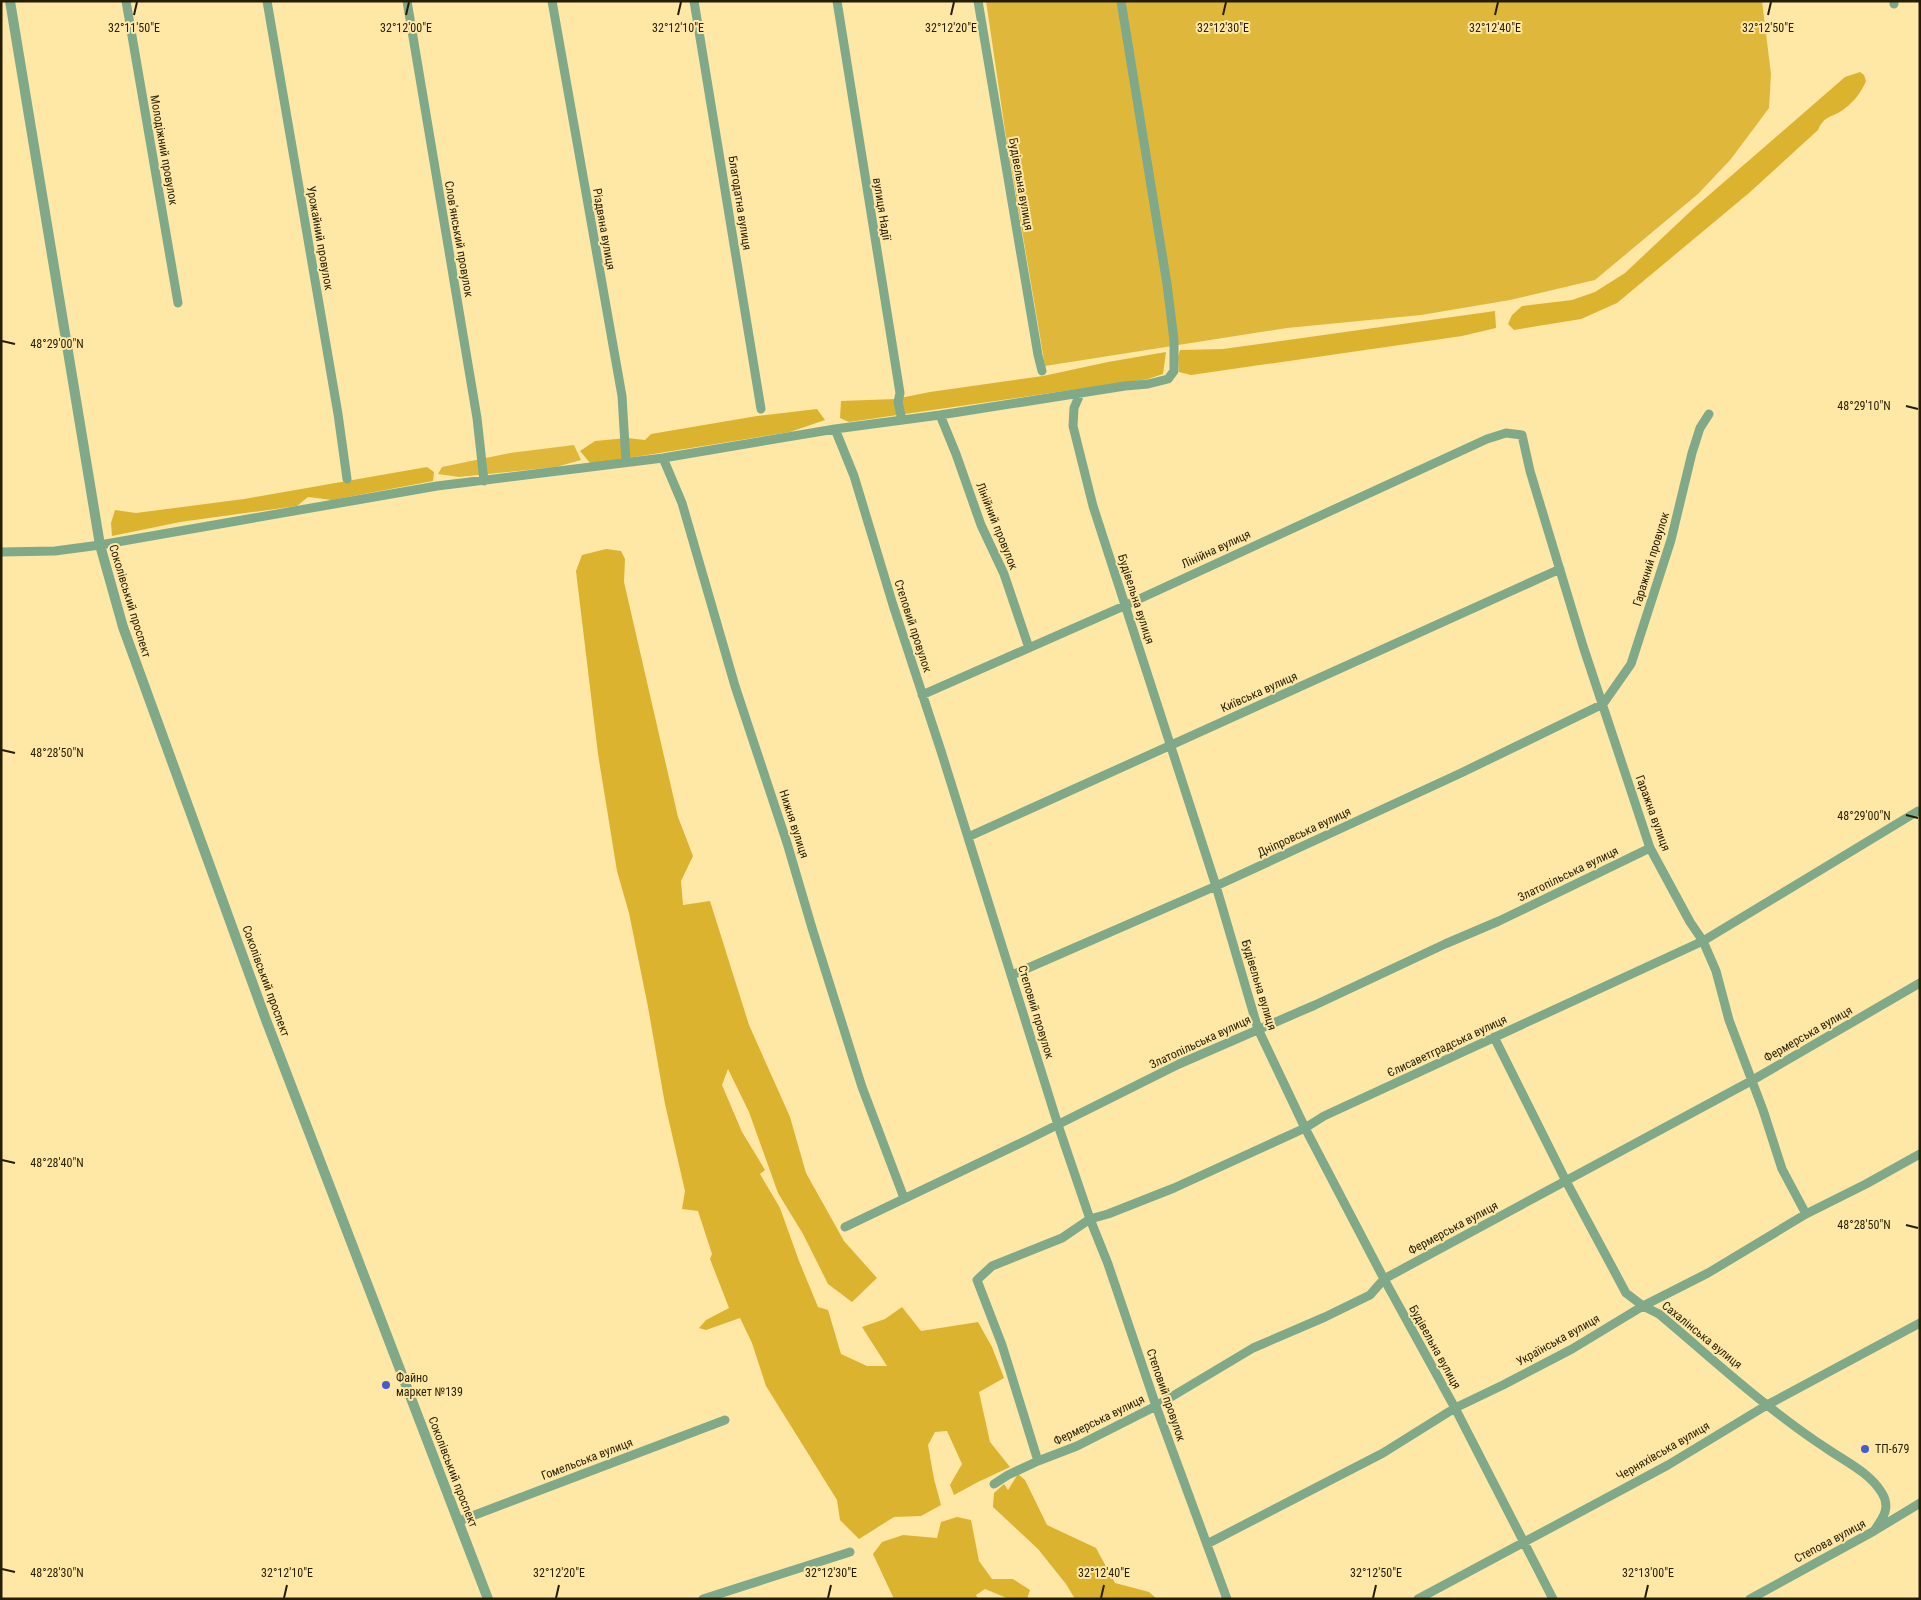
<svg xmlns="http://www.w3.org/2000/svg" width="1921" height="1600" viewBox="0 0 1921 1600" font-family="'Roboto Condensed',sans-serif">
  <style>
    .green { fill: #dfb83b }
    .forest { fill: #dcb32f }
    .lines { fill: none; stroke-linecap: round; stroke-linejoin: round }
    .minor { stroke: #7fa988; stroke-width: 9 }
    .tertiary { stroke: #7fa988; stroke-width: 10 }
    .ticks { fill: none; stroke: #251d03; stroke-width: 2 }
    .poi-dot { fill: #455bcf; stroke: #ffe7a6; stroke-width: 2 }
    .labels { text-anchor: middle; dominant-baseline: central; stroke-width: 4; stroke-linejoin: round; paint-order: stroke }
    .street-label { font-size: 12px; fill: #251d03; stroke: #ffe7a6 }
    .poi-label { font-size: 12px; fill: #251d03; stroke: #ffe7a6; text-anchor: start }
    .ticks-label { font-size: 12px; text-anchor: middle; fill: #251d03; stroke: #ffe7a6; stroke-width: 4; stroke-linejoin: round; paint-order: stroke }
  </style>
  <rect width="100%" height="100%" fill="#ffe7a6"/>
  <path class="green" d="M986 1H1762L1771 74 1769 108 1731 159 1698 194 1595 280 1510 300 1421 315 1287 328 1045 366 1005 130Z
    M574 445 581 460 556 467 459 477 438 474 442 467 510 453Z"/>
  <path class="forest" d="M1860 72 1864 75 1866 81C1862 91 1854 102 1844 109 1833 118 1825 114 1818 130L1749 193 1617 303 1581 319 1514 330 1508 324 1512 315 1522 306 1572 300 1595 292 1625 273 1694 208 1845 77Z
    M1495 311 1496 328 1462 336 1191 375 1179 372 1178 357 1180 350 1223 349Z
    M1166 352 1163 374 1148 379 849 422 840 418 841 401 895 399 930 392 1043 376 1108 362Z
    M817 409 825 420 790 432 591 464 580 451 595 441 627 438 645 440 651 434 757 416Z
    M427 467 434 472 433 481 332 500 308 497 297 506 180 522 112 536 111 523 115 510 136 513 244 499Z
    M606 549 621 551 625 559 624 582 678 817 693 856 681 881 683 905 710 901 749 1025 790 1117 806 1173 844 1241 877 1278 852 1302 828 1284 803 1234 778 1193 749 1112 728 1069 722 1085 742 1132 765 1170 760 1174 780 1208 799 1261 818 1307 828 1310 841 1354 867 1366H887L862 1327 885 1319 902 1307 921 1331 978 1322 992 1347 1004 1378 979 1392 990 1442 1010 1467 978 1482 954 1495 950 1485 962 1464 947 1431 935 1432 928 1445 934 1479 941 1505 921 1516 894 1517 859 1539 840 1520 837 1500 766 1386 752 1343 740 1318 706 1330 699 1328 706 1320 729 1308 710 1259 712 1254 698 1211 682 1209 685 1191 665 1104 648 1007 629 913 617 871 598 754 576 571 582 555Z
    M1018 1474 1025 1480 1047 1525 1096 1548 1115 1583 1149 1592 1157 1599H1075L1066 1584 1038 1549 993 1507 994 1493 1004 1484 1008 1490Z
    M957 1517 971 1520 979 1561 992 1579H1013L1030 1590 1027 1599H1009L985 1589 976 1595 978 1599H894L873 1554 882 1542 903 1535 937 1538 941 1522Z"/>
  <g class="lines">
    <path class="minor" d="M126 1 178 303
      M267 1 338 414 347 479
      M407 1 477 418 484 481
      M552 1 622 396 626 462
      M694 1 761 409
      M837 1 900 393 898 402 902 420
      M978 1 1038 355 1042 371
      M1894 1V4
      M1080 394 1074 408 1073 426 1093 506 1216 886 1258 1029 1305 1128 1384 1279 1455 1408 1553 1599
      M940 415 956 454 981 525 1004 574 1029 648
      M835 429 854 476 893 605 941 751 1058 1125 1090 1219 1108 1264 1156 1406 1227 1599
      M663 458 682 503 735 686 787 843 812 928 862 1087 904 1198
      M1 552 55 551 100 545 437 486 663 458 835 429 940 415 1125 386 1148 384 1168 379 1174 371V340L1167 284 1121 1
      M922 695 1124 606 1487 439 1506 433 1522 435 1530 471 1583 646 1650 848 1690 922 1703 941 1716 971 1729 1020 1763 1110 1782 1169 1806 1214
      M968 837 1560 569
      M1012 975 1216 886 1461 773 1603 704 1631 664 1671 540 1692 453 1700 428 1709 414
      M1494 1037 1566 1181 1626 1293 1643 1306 1659 1314C1695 1344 1730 1376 1767 1405 1786 1420 1806 1435 1826 1448 1846 1462 1869 1472 1882 1493 1891 1508 1883 1518 1874 1531
      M845 1227 1027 1140 1179 1064 1315 1005 1445 944 1499 921 1650 848
      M1038 1461 1002 1345 977 1280 992 1266 1062 1238 1090 1219 1108 1214 1174 1188 1305 1128 1324 1116 1703 941 1918 811
      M994 1484 1008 1475 1038 1461 1077 1446 1156 1406 1253 1348 1325 1317 1370 1295 1384 1279 1751 1081 1920 983
      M459 1521 725 1420
      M1207 1544 1383 1453 1455 1408 1503 1385 1572 1349 1643 1306 1708 1273 1806 1214 1866 1184 1920 1154
      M703 1599 850 1552
      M1418 1599 1668 1465 1767 1405 1920 1323
      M1750 1599 1874 1531 1920 1503"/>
    <path class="tertiary" d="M10 1 100 545 123 627 266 1020 488 1599"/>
  </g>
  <path class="ticks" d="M134 15 137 2M406 15 409 2M678 15 681 2M951 15 954 2M1223 15 1226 2M1495 15 1498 2M1768 15 1771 2M2 341 15 344M1906 406 1918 409M2 750 15 753M1906 815 1918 818M2 1160 15 1163M1906 1225 1918 1228M2 1569 15 1572M284 1598 287 1585M556 1598 559 1585M828 1598 831 1585M1101 1598 1104 1585M1373 1598 1376 1585M1645 1598 1648 1585"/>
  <g class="poi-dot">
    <circle cx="386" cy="1385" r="5"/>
    <circle cx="1865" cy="1449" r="5"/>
  </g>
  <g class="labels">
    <g class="street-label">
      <text transform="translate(164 150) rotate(80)">Молодіжний провулок</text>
      <text transform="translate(1021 184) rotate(80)">Будівельна вулиця</text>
      <text transform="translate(740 203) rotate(81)">Благодатна вулиця</text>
      <text transform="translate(882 209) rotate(81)">вулиця Надії</text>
      <text transform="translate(604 229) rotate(80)">Різдвяна вулиця</text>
      <text transform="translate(320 238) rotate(80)">Урожайний провулок</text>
      <text transform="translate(459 239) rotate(80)">Словʼянський провулок</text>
      <text transform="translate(997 526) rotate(68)">Лінійний провулок</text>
      <text transform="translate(1216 549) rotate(-25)">Лінійна вулиця</text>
      <text transform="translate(1651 559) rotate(-73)">Гаражний провулок</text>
      <text transform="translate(1136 599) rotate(72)">Будівельна вулиця</text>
      <text transform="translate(130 601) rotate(73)">Соколівський проспект</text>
      <text transform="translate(913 626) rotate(72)">Степовий провулок</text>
      <text transform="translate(1259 692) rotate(-24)">Київська вулиця</text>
      <text transform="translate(1653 813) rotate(70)">Гаражна вулиця</text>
      <text transform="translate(794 824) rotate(72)">Нижня вулиця</text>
      <text transform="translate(1304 832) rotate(-25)">Дніпровська вулиця</text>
      <text transform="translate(1568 874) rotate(-26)">Златопільська вулиця</text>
      <text transform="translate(266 981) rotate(70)">Соколівський проспект</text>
      <text transform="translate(1259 985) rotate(73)">Будівельна вулиця</text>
      <text transform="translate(1036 1012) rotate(73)">Степовий провулок</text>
      <text transform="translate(1808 1034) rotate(-30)">Фермерська вулиця</text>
      <text transform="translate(1200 1042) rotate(-25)">Златопільська вулиця</text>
      <text transform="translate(1447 1046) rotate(-25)">Єлисаветградська вулиця</text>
      <text transform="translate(1453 1228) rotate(-28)">Фермерська вулиця</text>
      <text transform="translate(1702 1335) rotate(39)">Сахалінська вулиця</text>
      <text transform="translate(1558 1340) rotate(-29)">Українська вулиця</text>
      <text transform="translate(1435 1347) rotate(61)">Будівельна вулиця</text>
      <text transform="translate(1166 1395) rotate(71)">Степовий провулок</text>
      <text transform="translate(1099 1420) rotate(-26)">Фермерська вулиця</text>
      <text transform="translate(1663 1451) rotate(-30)">Черняхівська вулиця</text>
      <text transform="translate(587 1459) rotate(-21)">Гомельська вулиця</text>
      <text transform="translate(453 1472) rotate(69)">Соколівський проспект</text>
      <text transform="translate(1830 1541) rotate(-28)">Степова вулиця</text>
    </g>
    <g class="poi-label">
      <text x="396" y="1378">Файно<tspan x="396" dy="14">маркет №139</tspan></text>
      <text x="1875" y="1449">ТП-679</text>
    </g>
  </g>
  <g class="ticks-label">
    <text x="134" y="32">32°11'50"E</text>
    <text x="406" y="32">32°12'00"E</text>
    <text x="678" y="32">32°12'10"E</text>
    <text x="951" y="32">32°12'20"E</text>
    <text x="1223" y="32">32°12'30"E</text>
    <text x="1495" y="32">32°12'40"E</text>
    <text x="1768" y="32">32°12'50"E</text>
    <text x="57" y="348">48°29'00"N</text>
    <text x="1864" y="410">48°29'10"N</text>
    <text x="57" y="757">48°28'50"N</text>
    <text x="1864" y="820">48°29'00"N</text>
    <text x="57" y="1167">48°28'40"N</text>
    <text x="1864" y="1229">48°28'50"N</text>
    <text x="57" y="1577">48°28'30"N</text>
    <text x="287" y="1577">32°12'10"E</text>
    <text x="559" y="1577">32°12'20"E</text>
    <text x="831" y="1577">32°12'30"E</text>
    <text x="1104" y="1577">32°12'40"E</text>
    <text x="1376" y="1577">32°12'50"E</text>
    <text x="1648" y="1577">32°13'00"E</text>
  </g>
  <rect width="1921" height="1600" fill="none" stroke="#251d03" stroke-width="5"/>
</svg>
